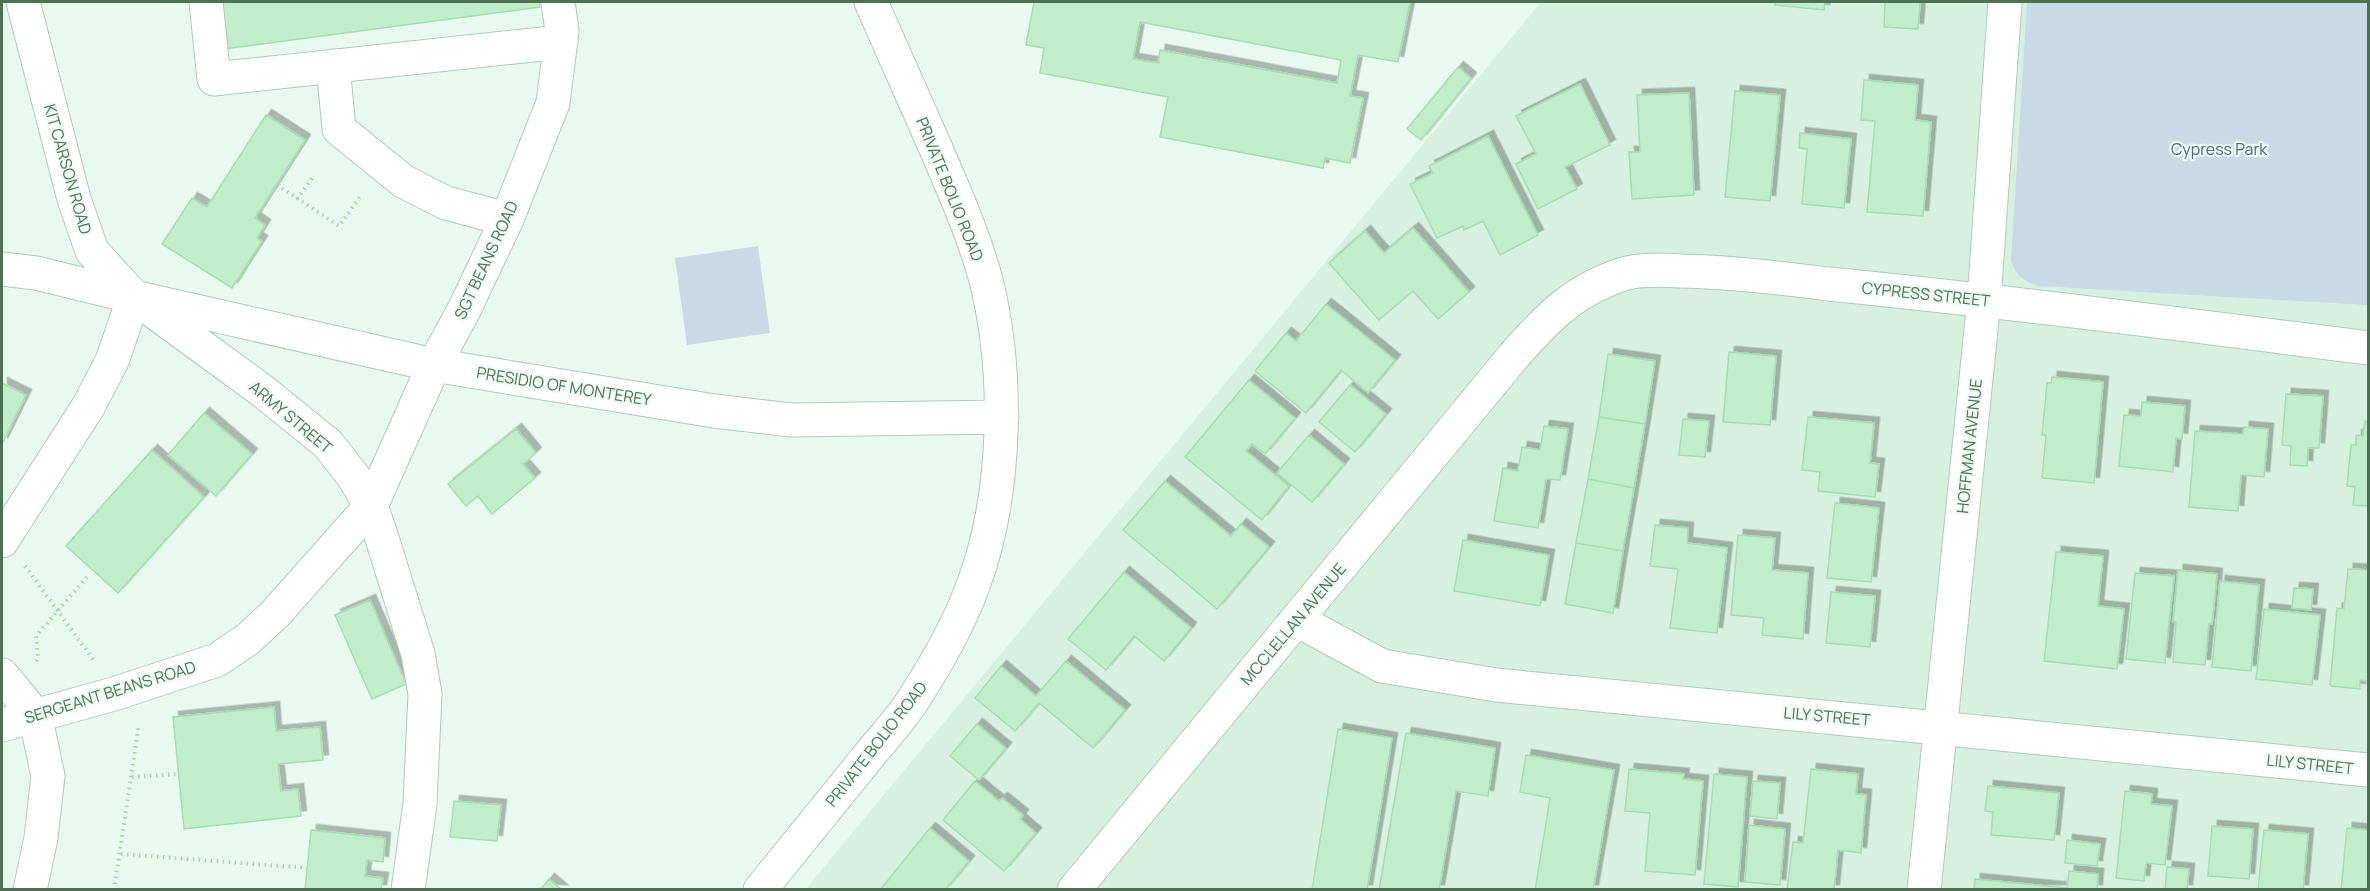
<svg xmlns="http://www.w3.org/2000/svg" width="2370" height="891" viewBox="0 0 2370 891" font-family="Manrope,sans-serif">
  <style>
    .residential { fill: #d7f1e0 }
    .green { fill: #c7dae6 }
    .building { fill: #c2edcb; stroke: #a4deaf; stroke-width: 1.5; fill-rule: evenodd; filter: url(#shadow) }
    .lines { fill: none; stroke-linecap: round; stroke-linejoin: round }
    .minor-casing { stroke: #afcbb6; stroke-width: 35 }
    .path { stroke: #a5d2ae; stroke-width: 4; stroke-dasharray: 1.5 4.5; stroke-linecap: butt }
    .minor { stroke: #fff; stroke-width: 33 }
    .labels { text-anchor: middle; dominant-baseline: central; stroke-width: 4.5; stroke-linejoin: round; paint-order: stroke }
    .park-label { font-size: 16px; fill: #4d6681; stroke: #edfdf4 }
    .street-label { font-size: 16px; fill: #4e7154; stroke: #edfdf4 }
  </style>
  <defs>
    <filter id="shadow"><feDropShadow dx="5.5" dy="-5.5" stdDeviation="0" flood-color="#0004"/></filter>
  </defs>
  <rect width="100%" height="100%" fill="#e8faef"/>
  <path class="residential" d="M1541 2H2368V889L805 890Z"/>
  <path class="green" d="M2027 2H2368L2367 305 2038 286C2023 281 2017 276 2011 261Z
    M758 246 770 333 687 345 675 258Z"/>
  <path class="building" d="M210 2H539L540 7 216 50Z
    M1034 2H1410L1398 62 1358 55 1350 96 1363 98 1350 163 1325 158 1323 168 1160 137 1168 97 1040 73 1044 48 1026 45ZM1140 22 1341 60 1337 83 1160 50 1158 63 1133 59Z
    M1775 2H1825L1824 10 1775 5Z
    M1885 2H1920L1918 29 1884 27Z
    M1458 67 1471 78 1421 140 1407 129Z
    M1864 80 1918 85 1915 120 1931 122 1923 216 1867 212 1875 121 1861 120Z
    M1580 84 1610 145 1565 167 1577 189 1538 209 1516 164 1536 154 1516 116Z
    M1735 91 1780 95 1770 201 1725 197Z
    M1689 93 1694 195 1632 199 1629 152H1640L1637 95Z
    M266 115 305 140 255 218 265 225 257 238 262 241 232 288 162 244 192 198 207 207Z
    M1800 133 1851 139 1844 208 1802 204 1807 149 1799 148Z
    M1488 136 1538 235 1500 255 1483 221 1464 230 1463 226 1437 238 1410 184 1433 173 1429 166Z
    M1413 228 1469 292 1438 319 1413 291 1379 320 1329 263 1365 231 1384 253Z
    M1326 304 1395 360 1368 393 1341 370 1306 413 1255 371 1286 333 1296 341Z
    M1729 352 1776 356 1770 425 1723 422Z
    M1608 354 1655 361 1645 424 1599 417Z
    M2052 377 2103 382 2094 483 2042 478 2046 435H2042L2047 383H2051Z
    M1249 380 1295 418 1265 454 1252 444 1246 451 1289 486 1262 520 1185 457Z
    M2 383 26 395 2 444Z
    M1350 385 1386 414 1355 452 1319 422Z
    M2286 394 2323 396 2319 448H2308L2307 466 2290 465 2291 446 2282 445Z
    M2142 402 2185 406 2182 439 2176 438 2173 472 2119 466 2124 415 2141 416Z
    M204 413 252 454 216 496 168 455Z
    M1599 417 1645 424 1634 488 1588 479Z
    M1808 417 1874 423 1870 463 1879 464 1875 497 1818 491 1820 472 1802 470Z
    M1683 419 1709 421 1705 457 1679 455Z
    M2365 421 2368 422V506L2353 505 2355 487 2347 486 2351 445H2356V435L2363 436Z
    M1544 426 1568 429 1560 480 1546 479 1538 528 1494 521 1503 468 1518 471 1522 447 1540 450Z
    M2244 427 2268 429 2264 477 2241 475 2238 511 2189 507 2195 431 2243 434Z
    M516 429 536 453 523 464 535 478 492 514 478 496 466 506 448 484Z
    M1309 435 1344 464 1312 502 1277 473Z
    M152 450 204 497 118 593 66 546Z
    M1588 479 1634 488 1623 551 1576 543Z
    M1165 481 1231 536 1241 524 1269 547 1217 609 1123 530Z
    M1835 503 1879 508 1871 582 1827 578Z
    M1655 525 1688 528 1687 543 1727 548 1717 633 1670 628 1678 569 1650 566Z
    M1738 535 1775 538 1772 570 1808 573 1803 639 1762 635 1764 618 1731 615Z
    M1463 540 1549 555 1540 606 1454 591Z
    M1576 543 1623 551 1613 613 1565 604Z
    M2056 552 2103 556 2098 606 2124 609 2117 669 2044 661Z
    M2348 569 2368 570V681L2360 680V689L2330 686 2337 608 2344 609Z
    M2178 570 2217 574 2212 624H2209L2205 665 2173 662 2176 622H2173Z
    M1124 572 1191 628 1164 661 1134 636 1106 670 1068 639Z
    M2135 573 2174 576 2165 663 2126 659Z
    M2220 581 2259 585 2251 671 2212 667Z
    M2294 588 2313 589 2311 610 2292 608Z
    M1831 592 1875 596 1870 647 1826 643Z
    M370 600 406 684 372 699 335 615Z
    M2264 609 2320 615 2312 685 2256 679Z
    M1066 661 1125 710 1093 748 1039 703 1015 731 975 698 1001 666 1036 696Z
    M274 707 276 731 320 727 323 760 278 764 281 791 298 789 301 816 184 829 173 717Z
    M977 724 1006 748 979 780 950 756Z
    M1338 729 1392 738 1367 890H1312Z
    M1406 733 1495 748 1488 796 1456 791 1439 890H1379Z
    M1526 755 1614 770 1593 890H1535L1550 798 1520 792Z
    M1629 769 1684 774 1683 779 1703 781 1695 875 1645 871 1650 813 1625 811Z
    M1811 769 1858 774 1856 794 1866 795 1861 853 1838 850 1834 890H1787L1793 842 1803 843Z
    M1714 774 1747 777 1738 887 1704 884Z
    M975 781 999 801 1002 798 1023 815 1020 819 1036 833 1004 871 943 820Z
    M1753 781 1780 783 1777 819 1750 816Z
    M1988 786 2059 793 2054 840 1991 835 1993 812 1985 811Z
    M2125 791 2152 794 2151 804 2172 806 2165 865 2146 863 2144 881 2116 878Z
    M454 801 501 805 497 841 450 837Z
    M1749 825 1785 829 1780 885 1745 882Z
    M2212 826 2253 829 2249 879 2208 876Z
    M930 828 969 861 945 890H880Z
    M2347 828 2368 830V890H2341Z
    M311 830 385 838 383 862 367 860 365 876 383 878 381 890H305Z
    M2264 830 2308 834 2303 890H2258Z
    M2067 840 2100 844 2097 866 2065 863Z
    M2167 867 2189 869 2187 890H2165Z
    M2069 871 2098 874 2097 890H1974L1975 879 2067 888Z
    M549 879 562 890H540Z"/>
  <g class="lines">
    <g class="minor-casing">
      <path id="minor" d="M206 2 214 79 561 42
        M333 66 339 129 403 181 446 203 507 219
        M2 269 36 273 134 297 264 392 328 444 353 476 371 506 381 535 418 654 425 694 420 804 408 890
        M134 297 434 365 714 411 791 420 1002 417
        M2 541 88 407 112 361 134 297 92 251 74 199 23 2
        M1297 620 1382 666 1496 685 2368 770
        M2 675 35 715 48 776 41 838 30 890
        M2 725 117 693 217 660 248 639 275 614 371 506 434 365 464 310 507 219 553 103 562 31 558 2
        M760 890C795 847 829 805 863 763 880 741 901 720 915 697 938 661 960 623 974 583 1007 493 1009 372 986 280 974 236 955 193 937 151 915 101 893 51 871 2
        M1074 890 1512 358C1546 319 1575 288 1627 273 1643 269 1663 270 1681 271 1730 272 1780 278 1829 284 2009 302 2189 325 2368 348
        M1924 890 1984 300 2005 2"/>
    </g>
    <path class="path" d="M277 185 339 226 362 194
      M297 199 313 177
      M25 566 95 662
      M36 661 38 658 36 636 87 577
      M132 777 179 774
      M121 854 307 868
      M114 890 139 724"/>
    <use href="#minor" class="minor"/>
  </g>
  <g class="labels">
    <g class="park-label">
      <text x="2219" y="149">Cypress Park</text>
    </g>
    <g class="street-label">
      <text transform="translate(68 169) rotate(74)">KIT CARSON ROAD</text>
      <text transform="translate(950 189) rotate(68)">PRIVATE BOLIO ROAD</text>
      <text transform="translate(486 260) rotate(-65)">SGT BEANS ROAD</text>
      <text transform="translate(1926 294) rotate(6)">CYPRESS STREET</text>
      <text transform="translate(564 386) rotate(9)">PRESIDIO OF MONTEREY</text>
      <text transform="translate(291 417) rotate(40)">ARMY STREET</text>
      <text transform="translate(1969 446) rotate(-84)">HOFFMAN AVENUE</text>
      <text transform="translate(1293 624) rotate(-50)">MCCLELLAN AVENUE</text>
      <text transform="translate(110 692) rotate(-17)">SERGEANT BEANS ROAD</text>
      <text transform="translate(1827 716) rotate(5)">LILY STREET</text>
      <text transform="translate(876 744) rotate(-52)">PRIVATE BOLIO ROAD</text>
      <text transform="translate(2310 764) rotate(6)">LILY STREET</text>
    </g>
  </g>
  <rect width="2370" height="891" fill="none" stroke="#4e7154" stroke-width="6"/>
</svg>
